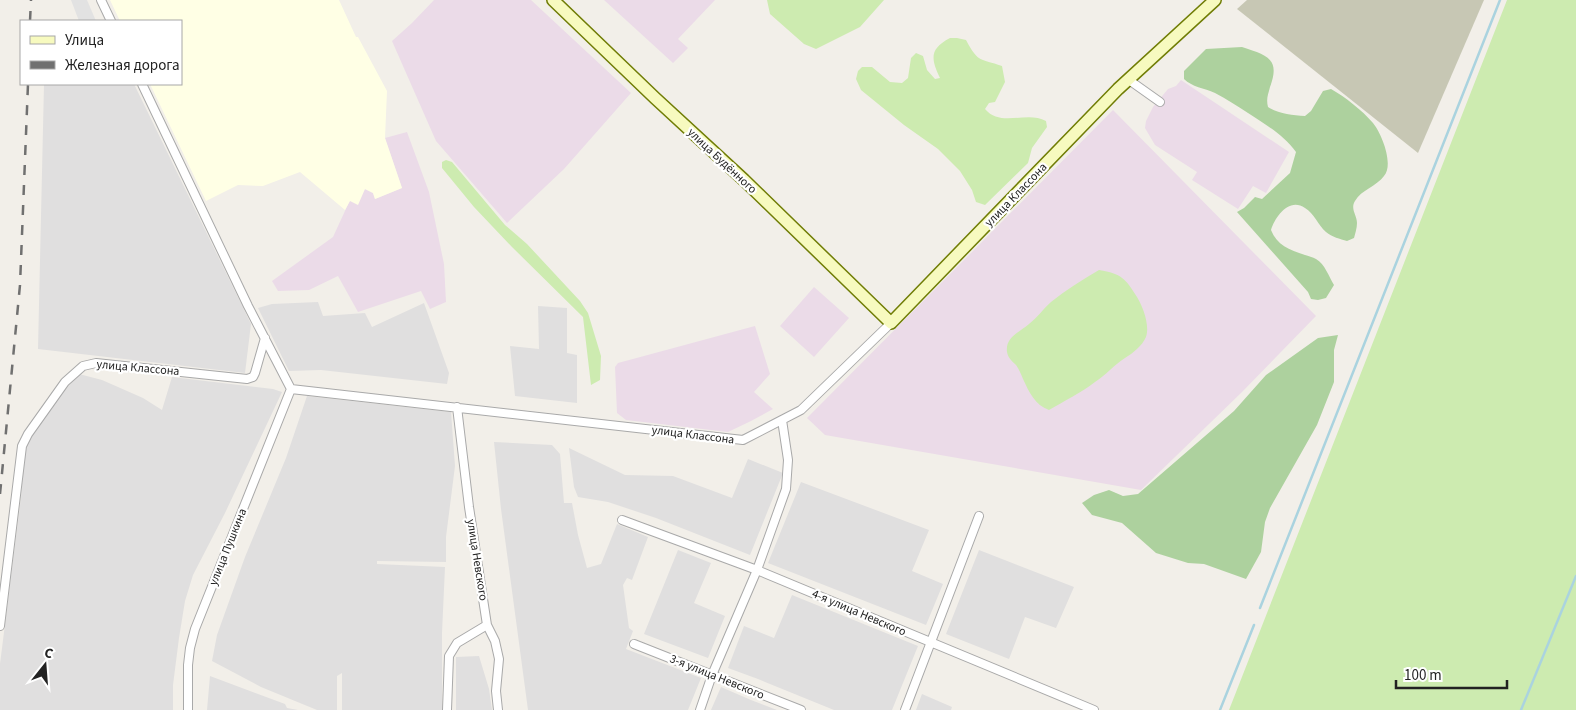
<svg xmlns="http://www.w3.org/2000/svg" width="1576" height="710" viewBox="0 0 1576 710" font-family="'Source Sans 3',sans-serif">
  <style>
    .residential { fill: #e0dfdf }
    .industrial { fill: #ebdbe8 }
    .education { fill: #ffffe5 }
    .construction { fill: #c7c7b4 }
    .grass { fill: #cdebb0 }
    .forest { fill: #add19e }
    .parking { fill: #e2e2e2 }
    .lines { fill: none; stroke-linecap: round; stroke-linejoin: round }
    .stream { stroke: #aad3df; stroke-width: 2.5 }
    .street-casing { stroke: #a9a9a9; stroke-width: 10 }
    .secondary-casing { stroke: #707d05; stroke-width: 14 }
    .street { stroke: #fff; stroke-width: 8 }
    .secondary { stroke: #f7fabf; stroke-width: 11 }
    .rail { stroke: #707070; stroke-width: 2.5; stroke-dasharray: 10 10; stroke-linecap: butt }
    .labels { text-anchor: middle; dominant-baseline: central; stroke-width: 4.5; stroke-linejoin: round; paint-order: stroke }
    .street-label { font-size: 12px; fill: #222; stroke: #fff }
  </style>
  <rect width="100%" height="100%" fill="#f2efe9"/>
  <path class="residential" d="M44 84H134L251 324 245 373 38 349Z
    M318 302 323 316 365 313 372 327 424 303 449 373 447 384 321 370 289 371 258 308 272 304Z
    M538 306 567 308V353L577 355V403L515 396 510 346 539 349Z
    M79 374 102 380 143 398 162 410 172 377 273 389 282 392 225 513 193 575 185 601 179 638 173 685V710H0V664L21 497 25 446 59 397Z
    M307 396 451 412 455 466 446 537V562L377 561V564L445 567 442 633V710H342V673L337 676V710H317L261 687 212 661 217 635 245 557 286 458Z
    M494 442 552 445 560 454 564 503H572L578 535 587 568 601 564 617 524 648 537 632 580 627 578 623 585 629 628 633 631 626 649 701 678 688 710H528L501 509Z
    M569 448 625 475 673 476 732 498 748 459 783 473 750 555 656 518 608 502 578 497 574 487Z
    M801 482 929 530 912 571 943 584 926 625 768 563Z
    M678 550 711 563 694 603 725 616 708 658 644 634Z
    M979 550 1074 587 1056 628 1025 617 1009 659 946 634Z
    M792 595 918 646 892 710H834L758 679 728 668 744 626 774 638Z
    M479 656 489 689 492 710H456V657Z
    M210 676 285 704 287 708 298 710H207Z
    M721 687 751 700 777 710H711Z
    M922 694 952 707 951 710H916Z"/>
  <path class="industrial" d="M434 0H531L631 93 564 169 507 223 436 141 392 41 412 23Z
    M604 0H715L678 39 688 48 673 63Z
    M1181 80 1289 152 1266 193 1253 186 1238 209 1192 180 1197 172 1155 145 1145 128 1146 121 1153 107 1168 89 1176 86Z
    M1113 110 1316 316 1242 392 1141 490 825 435 807 418Z
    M407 132 429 192 444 264 446 302 430 309 421 291 358 312 338 276 309 290 278 291 272 281 333 237 350 200 365 189 373 193 375 199 402 188 385 138Z
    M814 287 849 318 814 357 780 326Z
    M755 326 770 374 754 392 773 409 751 421 728 432 626 420 617 413 615 367 618 363Z"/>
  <path class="education" d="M110 0H339L356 37H358L387 91 385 138 402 188 375 199 373 193 365 189 358 205 350 201 345 210 300 172 263 186 238 185 206 201 150 84H181V21H120Z"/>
  <path class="construction" d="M1247 0H1484L1418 153 1237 9Z"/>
  <path class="grass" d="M767 0H884L860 27 816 49 804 44 770 14Z
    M1507 0H1576V710H1229Z
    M950 38H957L966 40C979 64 980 58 1002 66L1005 82 995 102 989 103 985 109C1001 128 1027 110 1046 121L1047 127 1032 148 1028 163 985 205 976 202 972 190 960 171 938 149 904 125 861 90 856 79 858 71 862 67H872L890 82 902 83 908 78 911 58 916 53 923 56 927 70 935 79 940 78C931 59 929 49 950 38Z
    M446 160 452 162 505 225 527 244 580 301 588 313 601 356 600 380 591 385 583 317 512 247 474 207 442 168V162Z
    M1099 270C1122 274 1125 278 1137 297 1143 307 1150 325 1146 337 1142 346 1133 353 1125 358 1114 365 1106 375 1095 382 1081 393 1064 401 1049 410 1035 405 1029 392 1023 379 1021 374 1019 369 1016 365 1012 361 1008 358 1007 352 1005 337 1020 332 1029 324 1037 318 1043 309 1051 302 1066 290 1082 280 1099 270Z"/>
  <path class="forest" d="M1242 47C1266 55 1281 58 1270 87 1268 95 1266 99 1268 107 1279 114 1292 115 1305 116L1311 111 1323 91 1331 89C1345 97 1362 110 1373 123 1382 134 1394 165 1384 176 1377 186 1361 190 1355 201 1350 209 1357 215 1357 223 1357 228 1355 234 1354 238L1347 241C1340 239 1332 237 1326 232 1318 225 1314 213 1305 208 1289 197 1275 217 1271 230 1277 245 1289 250 1305 255 1308 256 1313 257 1316 259 1325 264 1329 277 1334 285L1326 298 1318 300 1311 299 1308 292 1237 212 1244 208 1255 197 1262 199 1290 173 1296 152C1283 134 1266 125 1248 113 1237 106 1227 99 1215 93 1204 88 1192 87 1184 79V71L1206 49Z
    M1338 335 1334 350V382L1317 425 1270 508 1265 522 1261 552 1246 579 1204 564 1188 563 1156 553 1122 523 1092 515 1082 503 1094 495 1109 490 1123 496 1138 494 1234 411 1266 375 1318 338Z"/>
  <path class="parking" d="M71 0H87L96 21H79Z"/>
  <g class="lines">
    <path class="stream" d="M1260 608 1500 0
      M1220 710 1254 625
      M1521 710 1576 576"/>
    <g class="street-casing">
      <path id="street" d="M101 0 111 21
        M1129 80 1160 102
        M142 84 248 306 291 389
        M291 389 743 440 801 410 891 323
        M457 407 469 507 487 625 495 641 499 659 496 691 498 710
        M622 520 757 570 1094 710
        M0 626 22 446 28 434 65 382 83 366 96 363 247 379 253 377 255 373 265 338
        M634 644 801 710
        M188 710V665L190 648 195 629 291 389
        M447 710 449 656 457 643 487 625
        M700 710 712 675 757 570 786 489 788 460 782 420
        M905 710 979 516"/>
    </g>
    <g class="secondary-casing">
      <path id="secondary" d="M553 0 655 98 744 180 891 323 1118 89 1215 0"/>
    </g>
    <use href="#street" class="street"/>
    <use href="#secondary" class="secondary"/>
    <path class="rail" d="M30 21 31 0
      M0 494 20 285 28 84"/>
  </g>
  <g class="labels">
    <g class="street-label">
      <text transform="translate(722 161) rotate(43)">улица Будённого</text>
      <text transform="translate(1016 195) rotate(-46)">улица Классона</text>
      <text transform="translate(138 368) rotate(5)">улица Классона</text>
      <text transform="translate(693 435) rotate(7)">улица Классона</text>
      <text transform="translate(228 547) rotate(-68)">улица Пушкина</text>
      <text transform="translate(477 560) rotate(81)">улица Невского</text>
      <text transform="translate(859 613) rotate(23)">4-я улица Невского</text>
      <text transform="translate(717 677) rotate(22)">3-я улица Невского</text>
    </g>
  </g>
  <rect x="20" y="20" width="162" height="65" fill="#ffffff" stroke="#a7a7a7"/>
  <rect x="30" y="36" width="25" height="8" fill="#f7fabf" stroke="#a7a7a7"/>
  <text x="65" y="45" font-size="15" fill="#222222">Улица</text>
  <rect x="30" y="61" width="25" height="8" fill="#707070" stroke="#a7a7a7"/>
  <text x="65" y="70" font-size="15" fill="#222222">Железная дорога</text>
  <g transform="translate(45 665) rotate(17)" stroke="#ffffff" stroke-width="4" paint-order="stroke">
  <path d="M0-4L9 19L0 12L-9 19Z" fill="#222222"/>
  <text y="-8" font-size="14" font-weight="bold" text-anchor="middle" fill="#222222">С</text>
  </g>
  <path d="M1396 680v8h111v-8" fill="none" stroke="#222222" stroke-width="2.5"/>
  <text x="1404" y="680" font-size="15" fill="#222222" stroke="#ffffff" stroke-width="4" paint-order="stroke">100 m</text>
</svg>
